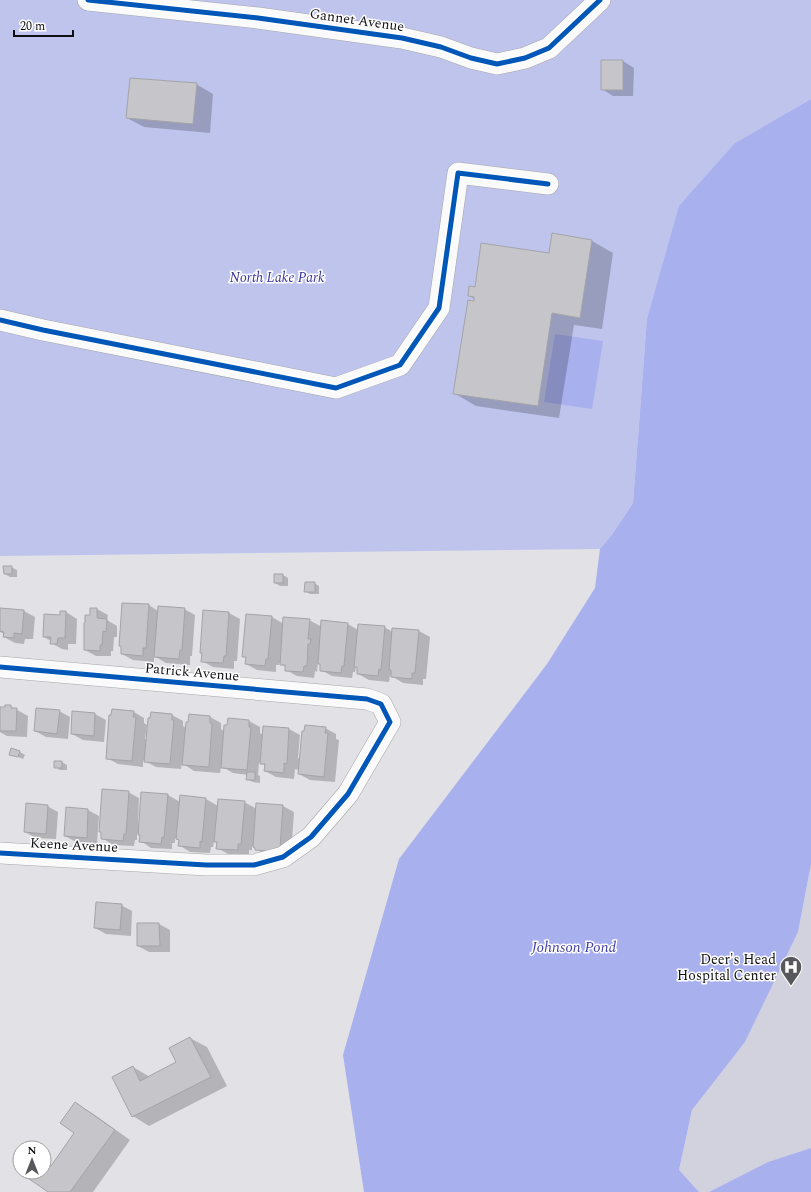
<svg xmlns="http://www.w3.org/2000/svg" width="811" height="1192" viewBox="0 0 811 1192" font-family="Spectral,serif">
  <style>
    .built { fill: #d1d2dd }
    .green { fill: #bfc4ed }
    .water { fill: #a9b0ee }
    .shadow { fill: #0003 }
    .building { fill: #c6c6ca; stroke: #a4a4a8 }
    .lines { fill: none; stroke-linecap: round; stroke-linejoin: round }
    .minor-casing { stroke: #a5a6a9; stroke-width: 22 }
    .minor { stroke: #fafafb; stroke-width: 21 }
    .cycleway-casing { stroke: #fff; stroke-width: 8 }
    .cycleway { stroke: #0057b8; stroke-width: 5 }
    .labels { text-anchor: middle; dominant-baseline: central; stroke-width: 3; stroke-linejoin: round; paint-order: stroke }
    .street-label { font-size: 14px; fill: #0f0f12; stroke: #fff }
    .park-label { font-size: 14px; font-style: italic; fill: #39369a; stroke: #fff }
    .poi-label { font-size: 14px; fill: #0f0f12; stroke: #fff; text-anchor: end }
    .water-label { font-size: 15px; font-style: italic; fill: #3f3ea2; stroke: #fff }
  </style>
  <rect width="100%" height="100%" fill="#e1e1e6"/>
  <path class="built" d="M811 864V1148L768 1162 709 1192H699L679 1170 692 1110 745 1042 798 932Z"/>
  <path class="green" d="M0 0H811V99L735 143 647 319 633 503 611 536 600 549 0 556Z"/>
  <path class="water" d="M811 99V864L798 932 745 1042 692 1110 679 1170 699 1192H364L343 1055 399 859 547 664 595 588 600 549 611 536 633 503 647 319 679 206 735 143Z
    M555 334 603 341 592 409 544 402Z
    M811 1148V1192H709L768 1162Z"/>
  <path class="shadow" d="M623 61 634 68 633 96H613L602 89Z
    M196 84 213 94 210 133 144 127 127 118Z
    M592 241 613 253 602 329 574 325 559 418 476 406 454 393 475 302V299L469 296 476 288 550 254Z
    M11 567 17 570V577H10L5 574Z
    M283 575 288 578V586H280L275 583Z
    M314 583 319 586V594H310L305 591Z
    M149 605 158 611 184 609 195 615 192 656H190V665L166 663 154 656V662L133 660 122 654Z
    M0 609 24 611 35 617 33 639H25L24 644 15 643 4 637V634L0 632Z
    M97 609 108 615 107 620 117 626V637H114L113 651H111V656H96L85 650Z
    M204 611 229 613 240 619 237 661H234V669L213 667 202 661 203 654 201 653Z
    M61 612H66L77 619 76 644H68V650L62 649 51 643V641L44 637 61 616Z
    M247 615 272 617 284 624 309 620 322 627 348 624 358 630 384 627 393 632 419 631 430 637 426 679H423V685L403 683 390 675 389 682 369 680 358 674V668L356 667 355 672H353L352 678 332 676 321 670V664L318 662 317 672 315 671 314 678 297 676 286 670V667L279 663V665H276V672L257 670 246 664 247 658 243 656Z
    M10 706 28 716 27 737 7 736 0 732V708H6Z
    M59 711 70 717 68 739 46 737 35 731Z
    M134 712 144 718V723L147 725 145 739H147L151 713 172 715 183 721V726L186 728 189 723 190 715 210 717 221 723V729L225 732 249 721 260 727V733L263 735 264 727 289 729 300 735 298 758 300 759 325 728 336 734V739L339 740 335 782 310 780 299 774V770L295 769 294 779 276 777 265 771 266 766 259 762 258 775 260 776V783L253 782 247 779 248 775 233 773 221 766 220 773 194 771 182 763 181 769 156 767 143 760V767L118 764 107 758Z
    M95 714 106 720 104 742 83 740 72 734Z
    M20 752 25 755 23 759 11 754Z
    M62 762 67 765V770H60L55 767Z
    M128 792 139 798 138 825H140L168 795 180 802 206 799 218 806 244 802 257 809V804L283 806 294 812 291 854 267 856 252 846V850H249V856L228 854 217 848 218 843 214 841 213 847H211L210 853 190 852 179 845 180 840 175 838V843H172V849L151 848 141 841V836L137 833V840H135L134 846 113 845 102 838Z
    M47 806 58 812 56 839 36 838 25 832Z
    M67 808 88 810 99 816 97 844 76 842 65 836Z
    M121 905 132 911 131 936 106 934 95 928Z
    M159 924 170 930V952H149L138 946Z
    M190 1038 207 1047 227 1086 149 1126 133 1116V1067L150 1077 178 1063Z
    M75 1103 92 1113 130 1140 93 1192H50L29 1172H44V1161L52 1166 76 1133Z"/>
  <path class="building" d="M601 60H623V90H601Z
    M130 78 197 83 193 124 126 118Z
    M552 233 592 240 580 318 552 313 538 406 453 394 468 300 474 301V297L468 296 469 286 475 287 481 243 549 253Z
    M3 566H12V574H4Z
    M274 574H283V583H274Z
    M305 582H315V592H304Z
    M122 603 149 604 146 648H143V656L121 654V646H119Z
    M158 606 185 608 182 650H180L179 659 154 657Z
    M0 608 24 610 22 634 14 633V638L3 637 4 632 0 631Z
    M90 608H97V618L107 619 106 632 103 631 102 645H100V651L84 650V623H85V615H90Z
    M203 610 229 612 226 656H224L223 663 201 662 202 653H200Z
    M60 611H66L65 638H58L57 644H50L51 637H43L44 614 60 615Z
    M246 614 272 616 268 659H266L265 666 245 664 246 657H242Z
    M283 617 310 619 308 639H311L310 644H308L307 666H304L303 672 285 671V665H280Z
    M321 620 348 623 344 666H342L341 673 320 671V664H318Z
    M358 624 385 626 381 670 379 669 378 676 357 674V667H354Z
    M392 628 419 630 415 673H412V679L391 677V670H389Z
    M5 705H11V708H17L16 731H0V707H5Z
    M36 708 60 710 57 734 34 731Z
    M112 709 134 711 133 717H136L132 761 106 759 109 715H111Z
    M72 711 95 713 94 736 71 734Z
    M151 712 172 714V720H174L170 764 144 762 148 718H150Z
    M189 714 210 716V723L212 724 209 767 182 765 186 722H188Z
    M228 718 249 720V727H251L247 770 221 768 224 725H227Z
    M305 725 326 727 325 733H328L324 777 298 774 302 731H304Z
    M263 726 289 728 287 764 284 763V773L264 771 265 764H260Z
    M11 748 20 751 18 757 9 755Z
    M54 761H62V768H54Z
    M247 772H255V780H246Z
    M102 789 129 791 126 834H124L123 841 101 839V832H99Z
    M141 792 168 794 164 838 162 837 161 844 139 842 140 835H138Z
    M180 795 206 798 202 842 200 841V848L178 846 179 840 176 839Z
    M218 799 245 801 241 844H238V850L216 849 217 842H214Z
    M26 803 48 805 46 834 24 832Z
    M256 803 283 805 280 848 278 852 255 850V848L253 847Z
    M66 807 88 809 87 838 64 836Z
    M96 902 122 904 120 930 94 928Z
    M137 923H159L160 946H137Z
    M190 1037 211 1077 132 1117 112 1077 133 1066 140 1081 176 1062 169 1048Z
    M75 1102 115 1130 70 1192H48L25 1176 28 1172H44V1161L51 1166 74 1133 60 1123Z"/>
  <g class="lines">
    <g class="minor-casing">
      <path id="minor" d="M88 0 258 18 402 38 441 47 471 58 497 64 525 58 549 48 600 0
        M0 320 43 330 336 388 400 365 439 308 458 173 548 184
        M0 667 367 699 381 704 390 722 348 794 311 837 283 857 254 865H206L0 853"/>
    </g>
    <use href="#minor" class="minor"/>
    <g class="cycleway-casing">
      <path id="cycleway" d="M88 0 258 18 402 38 441 47 471 58 497 64 525 58 549 48 600 0
        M0 320 43 330 336 388 400 365 439 308 458 173 548 184
        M0 667 367 699 381 704 390 722 348 794 311 837 283 857 254 865H206L0 853"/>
    </g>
    <use href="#cycleway" class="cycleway"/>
  </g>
  <defs>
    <g id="hospital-pin" transform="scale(1.15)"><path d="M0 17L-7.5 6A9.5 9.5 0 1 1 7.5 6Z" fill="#58585c" stroke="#fff"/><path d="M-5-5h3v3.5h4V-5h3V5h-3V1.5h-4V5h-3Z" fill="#fff"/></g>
  </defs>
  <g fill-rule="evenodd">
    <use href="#hospital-pin" x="791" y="967"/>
  </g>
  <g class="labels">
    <g class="street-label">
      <text transform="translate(357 20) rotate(8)">Gannet Avenue</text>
      <text transform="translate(192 672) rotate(5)">Patrick Avenue</text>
      <text transform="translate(74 845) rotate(3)">Keene Avenue</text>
    </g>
    <g class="park-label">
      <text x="277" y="277">North Lake Park</text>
    </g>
    <g class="poi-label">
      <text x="776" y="959">Deer's Head<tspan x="776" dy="16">Hospital Center</tspan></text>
    </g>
    <g class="water-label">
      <text x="574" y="947">Johnson Pond</text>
    </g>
  </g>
  <g transform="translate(32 1160)"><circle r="19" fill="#ffffff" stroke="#9f9fa0"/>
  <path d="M0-3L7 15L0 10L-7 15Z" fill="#58585c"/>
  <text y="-6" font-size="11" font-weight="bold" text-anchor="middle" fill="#0f0f12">N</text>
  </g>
  <path d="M14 30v6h59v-6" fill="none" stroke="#0f0f12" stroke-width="2"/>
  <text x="20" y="30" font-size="12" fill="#0f0f12" stroke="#ffffff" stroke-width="3" paint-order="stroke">20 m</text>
</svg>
